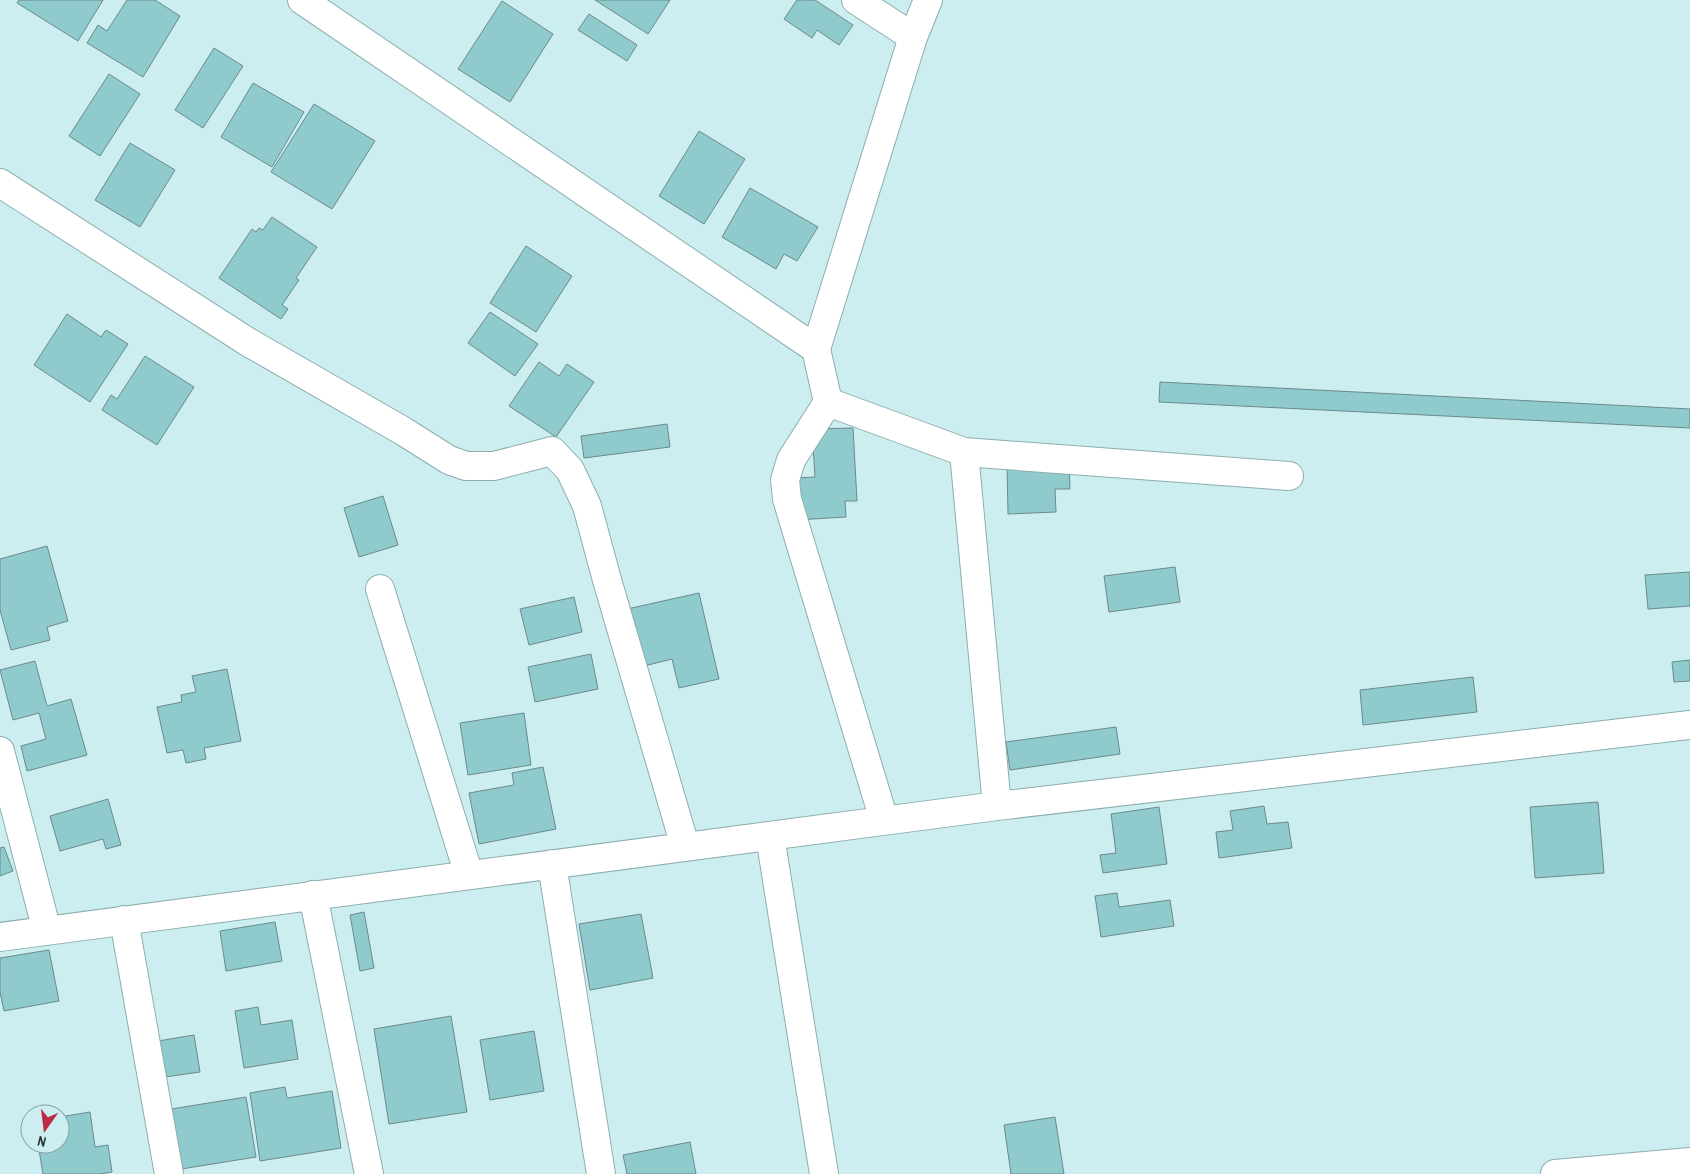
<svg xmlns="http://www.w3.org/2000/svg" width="1690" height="1174" viewBox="0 0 1690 1174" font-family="'Archivo Narrow',sans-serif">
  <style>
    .building { fill: #8fcacd; stroke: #6b8a8b }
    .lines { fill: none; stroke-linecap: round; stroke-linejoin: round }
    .minor-casing { stroke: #8dadae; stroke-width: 30 }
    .minor { stroke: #fff; stroke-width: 28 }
  </style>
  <rect width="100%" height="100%" fill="#cdeef0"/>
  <path class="building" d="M19 0H103L78 41 17 3Z
    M127 0H155L180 16 143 77 87 43 98 25 107 31Z
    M595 0H670L648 34Z
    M797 0H815L853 25 839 45 817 30 812 38 784 19Z
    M502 1 553 34 510 102 458 69Z
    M589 14 637 45 627 61 578 30Z
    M214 48 243 66 203 128 175 110Z
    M109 74 140 94 100 156 69 136Z
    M253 83 304 112 272 167 221 137Z
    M314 104 375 141 332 209 271 172Z
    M699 131 745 159 704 224 659 196Z
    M130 143 175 170 140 227 95 200Z
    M750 188 818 227 797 261 784 254 776 269 722 237Z
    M272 217 317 247 296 278 299 280 282 305 288 309 281 319 219 278 252 229 256 232 259 228 263 230Z
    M526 246 572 276 536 332 490 303Z
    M490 312 538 344 515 376 468 343Z
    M67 314 101 337 106 330 128 344 90 402 34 365Z
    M145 356 194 387 157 445 102 410 111 395 117 399Z
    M539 362 559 376 567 364 594 382 556 437 509 406Z
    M1160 382 1690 409V428L1159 402Z
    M667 424 670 447 584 458 581 436Z
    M853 428 857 501H845L846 517 796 520 794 478 815 477 812 429Z
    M1069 462 1070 489H1055L1056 512 1008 514 1007 464Z
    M383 496 398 545 359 557 344 508Z
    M47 546 68 621 47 627 50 640 11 650 0 610V559Z
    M1175 567 1180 602 1109 612 1104 576Z
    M1690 572V606L1648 609 1645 575Z
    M699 593 719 679 679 688 672 659 640 667 627 609Z
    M574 597 582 632 529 645 520 609Z
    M591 654 598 689 535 702 528 667Z
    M1690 660V681L1674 682 1672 662Z
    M35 661 47 706 71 699 87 755 27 771 21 746 46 739 39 713 13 720 0 670Z
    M227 669 241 741 204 748 206 759 186 763 183 750 167 753 157 707 182 702 181 695 196 692 192 676Z
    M1473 677 1477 712 1363 725 1360 690Z
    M524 713 531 765 468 775 460 723Z
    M1116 727 1120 754 1010 770 1006 742Z
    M543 767 556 829 479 844 469 793 514 785 512 773Z
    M108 799 121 845 106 849 103 839 60 851 50 816Z
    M1598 802 1604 873 1535 878 1530 807Z
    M1264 806 1267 824 1288 822 1292 848 1219 858 1216 832 1233 830 1230 811Z
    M1159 807 1167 864 1103 873 1100 855 1116 853 1111 814Z
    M4 847 13 871 0 876V848Z
    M1117 893 1119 907 1170 900 1174 926 1101 937 1095 896Z
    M364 912 374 968 360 971 350 915Z
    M641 914 653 978 590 990 579 924Z
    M275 922 282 961 226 971 220 931Z
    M49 950 59 1001 4 1011 0 992V958Z
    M258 1007 261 1025 292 1020 298 1059 244 1068 235 1011Z
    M451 1016 467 1112 389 1124 374 1029Z
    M534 1031 544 1091 490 1100 480 1040Z
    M194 1035 200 1072 158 1078 152 1042Z
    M285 1087 287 1098 332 1091 341 1148 260 1161 250 1093Z
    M246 1097 256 1157 175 1170 165 1110Z
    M90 1112 95 1147 108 1145 112 1172 100 1174H43L38 1144H60V1117Z
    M1055 1117 1064 1174H1011L1004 1125Z
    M690 1142 696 1174H627L623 1155Z"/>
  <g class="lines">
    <g class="minor-casing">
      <path id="minor" d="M302 0 816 349 828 402 964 452 997 806
        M856 0 913 37
        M0 183 248 342 403 431 449 460 466 466H494L552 451 570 470 587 506 607 580 685 846
        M816 349 913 37 928 0
        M828 402 791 460 785 480 787 499 884 820
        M964 452 1289 476
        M380 589 469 875
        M0 751 47 931
        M770 836 824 1174
        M552 864 601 1174
        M313 895 369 1174
        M124 920 169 1174
        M0 937 997 806 1690 725
        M1555 1174 1690 1162"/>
    </g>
    <use href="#minor" class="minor"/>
  </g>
  <g transform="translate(45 1129) rotate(194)"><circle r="24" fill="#cdeef0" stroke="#89a2a4"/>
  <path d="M0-4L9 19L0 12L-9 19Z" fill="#bc2b46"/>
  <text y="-8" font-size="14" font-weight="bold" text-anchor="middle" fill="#243132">N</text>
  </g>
</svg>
